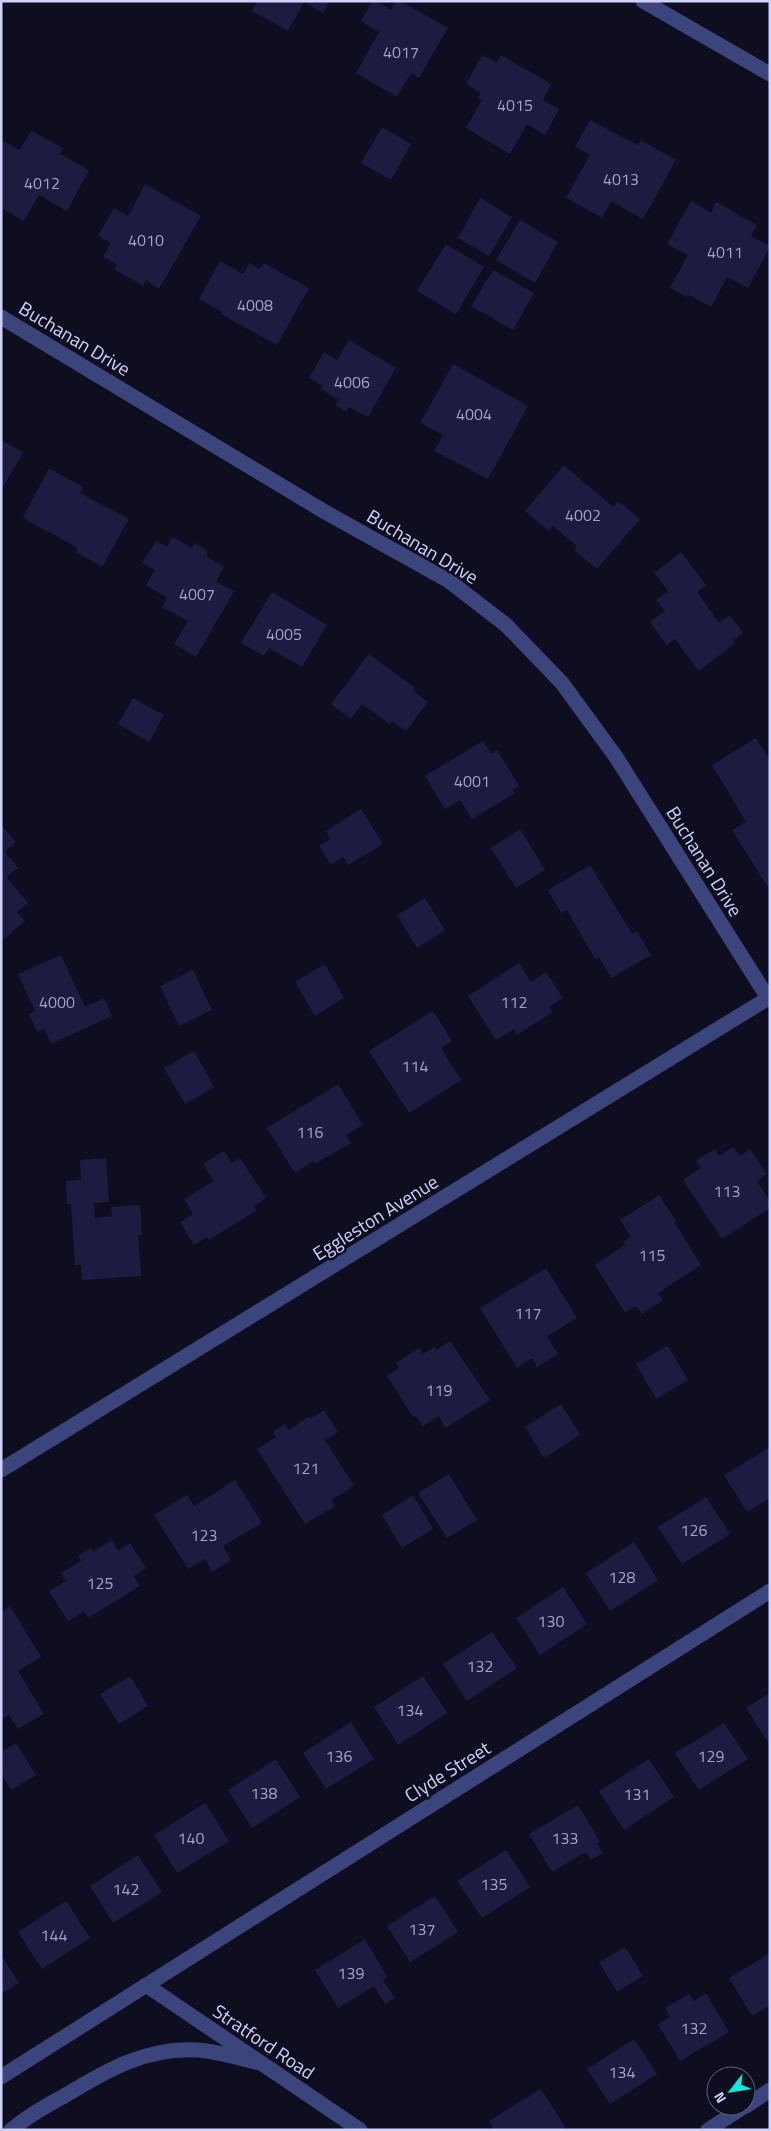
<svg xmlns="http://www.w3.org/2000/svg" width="771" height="2131" viewBox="0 0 771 2131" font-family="'Titillium Web',sans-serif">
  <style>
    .building { fill: #1d1b40 }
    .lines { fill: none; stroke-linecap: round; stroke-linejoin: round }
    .minor { stroke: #3c447c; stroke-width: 15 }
    .labels { text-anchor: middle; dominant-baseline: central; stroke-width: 5; stroke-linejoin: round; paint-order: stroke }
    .number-label { font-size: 16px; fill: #a3a4cd }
    .street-label { font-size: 19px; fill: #d0d2fc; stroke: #0e0e20 }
  </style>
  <rect width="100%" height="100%" fill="#0e0e20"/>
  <path class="building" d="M257 1H329L323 13 304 2 288 31 252 11Z
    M372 1H377L391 10 396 1H400L448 28 419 78 411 73 397 97 356 73 379 32 361 21Z
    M482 55 497 63 501 55 551 84 543 100 559 109 545 135 527 124 510 154 466 128 482 100 478 98 481 93 466 84Z
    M590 120 638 145 641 140 676 160 643 219 611 201 602 218 566 198 590 155 575 147Z
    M382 127 411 144 391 180 361 163Z
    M31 131 63 148 60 154 89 170 67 211 39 195 24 221 1 208V140L20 150Z
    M145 184 201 216 159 289 146 280 143 286 114 269 117 264 103 257 111 243 98 236 114 208 128 216Z
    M480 198 512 217 489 256 458 238Z
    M691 201 711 213 716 202 757 225 751 236 770 246 748 288 727 277 711 307 689 295 687 297 670 288 688 255 667 244Z
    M520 220 558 242 535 283 496 260Z
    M446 244 484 267 456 314 417 291Z
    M220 261 243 274 249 263 260 269 264 263 309 288 277 345 221 314 222 312 199 299Z
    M493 270 534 293 513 330 471 306Z
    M349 340 396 368 368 417 349 407 346 412 335 405 339 400 321 389 323 386 309 378 324 352 337 360Z
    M453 364 528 406 488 479 434 451 443 435 420 423Z
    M1 440 23 452 1 491Z
    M564 465 613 507 618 501 640 519 597 569 574 550 577 546 553 526 549 531 525 511Z
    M49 468 83 487 80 493 129 519 102 567 76 552 78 548 23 518Z
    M172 537 192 548 194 543 208 551 206 556 224 567 216 582 234 591 196 657 174 644 188 621 162 607 167 598 146 585 155 570 142 563 156 541 167 547Z
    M681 552 706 585 697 592 719 623 730 615 743 633 733 640 735 643 699 671 675 639 667 645 650 622 665 611 656 600 668 591 654 573Z
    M272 592 327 625 302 667 269 648 264 656 241 643Z
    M369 654 415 688 413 691 428 702 406 731 392 721 390 724 362 704 351 719 331 704Z
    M133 698 164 715 149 742 118 724Z
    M756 738 770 760V884L767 886 732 830 746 822 712 765Z
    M483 741 491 754 497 750 519 786 512 790 515 793 472 819 460 800 445 809 425 776Z
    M361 809 383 844 348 865 343 857 331 865 319 846 330 839 326 831Z
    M1 825 16 842 5 852 18 868 6 877 28 903 17 912 25 921 4 939 1 936Z
    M520 829 545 870 516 888 491 848Z
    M590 865 632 934 637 931 651 955 611 978 599 957 595 959 567 910 561 913 548 890Z
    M425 898 445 930 417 948 397 915Z
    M61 955 85 1007 104 998 112 1016 51 1044 44 1029 37 1032 29 1014 35 1011 18 974Z
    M519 963 531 982 546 972 563 998 549 1007 553 1012 517 1035 514 1029 496 1040 468 996Z
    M325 964 344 998 315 1016 295 982Z
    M193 970 212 1010 179 1026 160 986Z
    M433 1011 452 1041 441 1048 461 1080 409 1113 369 1051Z
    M194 1051 214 1087 185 1104 164 1068Z
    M338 1084 363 1125 346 1135 351 1143 315 1164 313 1161 295 1173 267 1128Z
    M733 1147 740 1156 750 1149 767 1174 757 1181 770 1201V1208L722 1239 683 1180 701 1168 696 1161 715 1149 719 1156Z
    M224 1151 232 1163 240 1158 266 1198 254 1206 257 1210 209 1240 207 1237 194 1245 180 1222 193 1214 184 1199 214 1181 203 1164Z
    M106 1158 109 1202 94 1203 95 1218 112 1216 111 1207 140 1205 142 1235H138L141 1276 82 1280 81 1265H75L71 1204H67L66 1181 81 1180 80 1160Z
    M659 1195 676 1221 674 1222 701 1265 658 1293 663 1300 642 1314 636 1306 625 1313 595 1265 625 1245 623 1242 631 1237 620 1220Z
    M546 1268 577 1318 547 1336 558 1354 537 1367 532 1358 517 1368 480 1308Z
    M450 1341 490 1400 445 1428 439 1416 423 1426 416 1416 413 1417 387 1376 399 1368 396 1363 419 1348 423 1354 434 1347 436 1350Z
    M668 1346 688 1380 656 1399 636 1364Z
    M561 1404 580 1435 544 1458 525 1427Z
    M324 1410 338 1432 325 1440 354 1486 331 1500 335 1506 305 1524 257 1449 276 1437 273 1432 285 1424 289 1430 308 1417 310 1419Z
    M770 1447V1498L747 1512 724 1475Z
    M449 1474 477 1520 447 1538 418 1493Z
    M235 1480 262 1523 223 1546 231 1560 212 1572 205 1559 188 1569 154 1515 187 1495 194 1506Z
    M413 1495 433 1529 402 1548 382 1515Z
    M706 1497 730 1534 682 1564 658 1527Z
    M112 1540 118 1551 130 1543 146 1568 134 1576 140 1586 88 1618 84 1611 68 1621 49 1591 66 1581 61 1573 81 1561 78 1556 91 1548 93 1552Z
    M634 1542 658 1580 610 1611 586 1573Z
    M563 1587 587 1624 540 1655 516 1618Z
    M10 1606 41 1657 18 1671 44 1714 18 1729 9 1715 1 1719V1612Z
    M492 1632 517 1668 467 1701 443 1664Z
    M130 1676 148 1706 119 1724 100 1694Z
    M423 1676 447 1713 398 1745 374 1707Z
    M770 1693V1745L746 1708Z
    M351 1722 374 1759 326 1789 303 1753Z
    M724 1723 748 1759 699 1790 675 1753Z
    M16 1743 36 1775 11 1790 1 1773V1752Z
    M276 1759 300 1797 252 1828 228 1790Z
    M649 1759 674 1797 624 1830 599 1791Z
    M205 1803 229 1841 177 1873 154 1835Z
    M578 1805 600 1842 597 1844 603 1853 591 1860 586 1852 552 1872 529 1834Z
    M506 1850 530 1887 482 1918 457 1881Z
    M138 1855 162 1892 113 1923 90 1886Z
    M435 1896 458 1932 410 1962 387 1926Z
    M66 1901 90 1938 42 1969 18 1932Z
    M365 1939 387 1977 383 1980 395 1998 385 2004 374 1986 338 2008 315 1970Z
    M625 1947 643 1976 617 1992 599 1962Z
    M770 1953V2005L752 2016 729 1978Z
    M1 1955 19 1983 1 1994Z
    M706 1993 729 2032 680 2061 658 2024 670 2017 665 2008 689 1994 694 2001Z
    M634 2039 657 2074 610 2104 587 2069Z
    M541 2089 565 2127 561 2130H494L489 2121Z"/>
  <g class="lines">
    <path class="minor" d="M643 1 770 74
      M1 317 325 512 449 581 506 625 562 683 616 757 768 998
      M1 1470 770 997
      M146 1985 360 2130
      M1 2077 770 1591
      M746 2106 770 2090
      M11 2130C28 2116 47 2105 66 2095 107 2070 147 2047 197 2050 218 2051 240 2059 261 2063
      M708 2130 745 2106"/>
  </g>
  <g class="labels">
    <g class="number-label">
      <text x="401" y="52">4017</text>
      <text x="515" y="105">4015</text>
      <text x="621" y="179">4013</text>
      <text x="42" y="183">4012</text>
      <text x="146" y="240">4010</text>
      <text x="725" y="252">4011</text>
      <text x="255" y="305">4008</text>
      <text x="352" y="382">4006</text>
      <text x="474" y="414">4004</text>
      <text x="583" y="515">4002</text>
      <text x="197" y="594">4007</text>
      <text x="284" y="634">4005</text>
      <text x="472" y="781">4001</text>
      <text x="57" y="1002">4000</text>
      <text x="514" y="1002">112</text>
      <text x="415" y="1066">114</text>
      <text x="310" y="1132">116</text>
      <text x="727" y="1191">113</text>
      <text x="652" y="1255">115</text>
      <text x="528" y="1313">117</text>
      <text x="439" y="1390">119</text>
      <text x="306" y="1468">121</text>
      <text x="694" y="1530">126</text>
      <text x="204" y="1535">123</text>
      <text x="622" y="1577">128</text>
      <text x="100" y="1583">125</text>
      <text x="551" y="1621">130</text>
      <text x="480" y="1666">132</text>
      <text x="410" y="1710">134</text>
      <text x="339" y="1756">136</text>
      <text x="711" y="1756">129</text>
      <text x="264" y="1793">138</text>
      <text x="637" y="1794">131</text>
      <text x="191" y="1838">140</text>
      <text x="565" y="1838">133</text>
      <text x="494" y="1884">135</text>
      <text x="126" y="1889">142</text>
      <text x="422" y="1929">137</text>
      <text x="54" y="1935">144</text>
      <text x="351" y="1973">139</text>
      <text x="694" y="2028">132</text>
      <text x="622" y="2072">134</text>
    </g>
    <g class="street-label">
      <text transform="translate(75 338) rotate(31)">Buchanan Drive</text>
      <text transform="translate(423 546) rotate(31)">Buchanan Drive</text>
      <text transform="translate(705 861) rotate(58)">Buchanan Drive</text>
      <text transform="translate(375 1217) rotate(-32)">Eggleston Avenue</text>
      <text transform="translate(447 1771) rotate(-32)">Clyde Street</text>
      <text transform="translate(264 2041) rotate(34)">Stratford Road</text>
    </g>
  </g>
  <rect width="771" height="2131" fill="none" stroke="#d0d2fc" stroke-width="5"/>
  <g transform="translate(731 2091) rotate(239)"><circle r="24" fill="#0e0e20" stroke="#5c5c78"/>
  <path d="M0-4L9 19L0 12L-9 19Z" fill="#0eeadc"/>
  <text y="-8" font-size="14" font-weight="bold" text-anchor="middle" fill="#d0d2fc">N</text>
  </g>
</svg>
